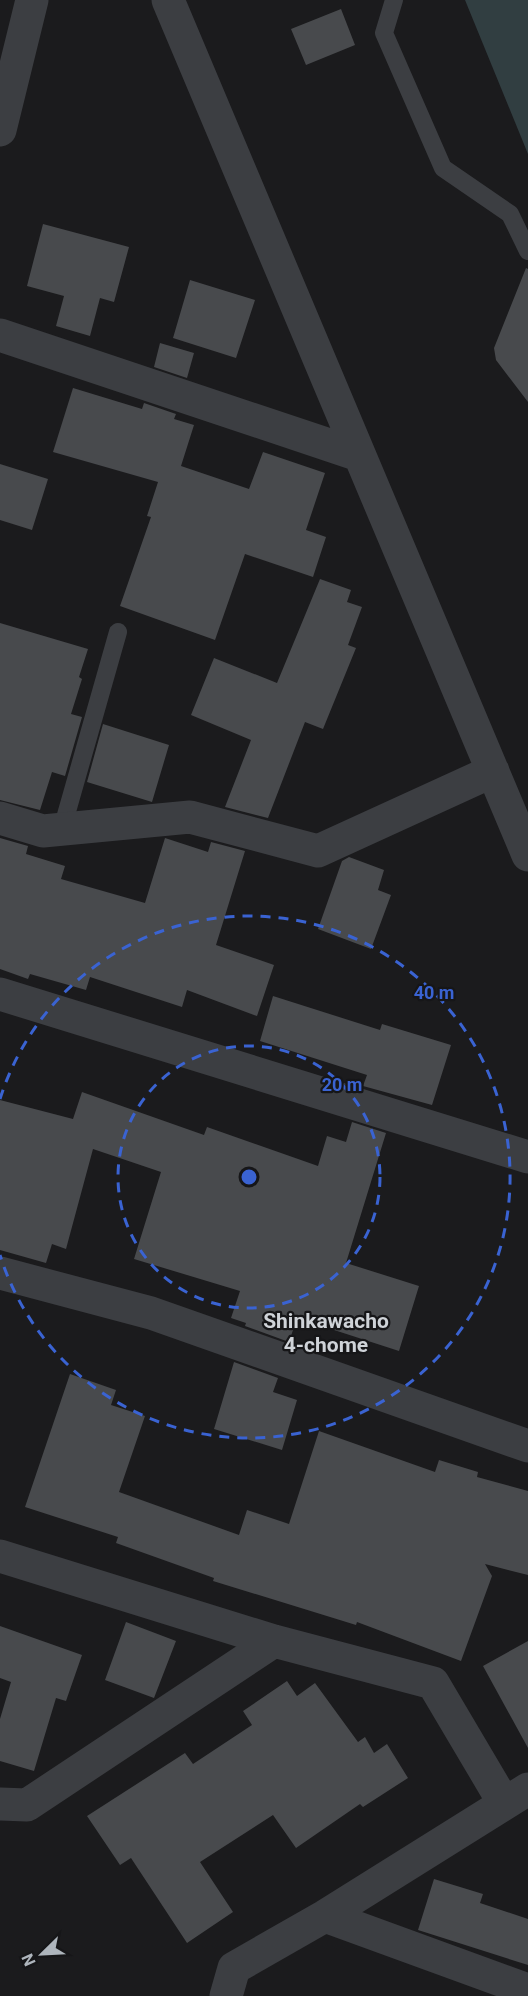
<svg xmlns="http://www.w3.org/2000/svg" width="528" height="1996" viewBox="0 0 528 1996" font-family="Roboto,sans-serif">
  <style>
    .water { fill: #313e41 }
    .building { fill: #484a4d }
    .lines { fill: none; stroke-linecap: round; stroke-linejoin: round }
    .service { stroke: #3c3e42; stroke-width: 18 }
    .minor { stroke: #3c3e42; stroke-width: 33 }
    .tertiary { stroke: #3c3e42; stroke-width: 33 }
    .ring { fill: none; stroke: #3a63d2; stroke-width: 3; stroke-dasharray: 10 8 }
    .labels { text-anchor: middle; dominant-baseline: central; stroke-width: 4.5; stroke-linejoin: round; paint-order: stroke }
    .neighbourhood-label { font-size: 21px; font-weight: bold; fill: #cfd3d8; stroke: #161618 }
    .centre { fill: #3a63d2; stroke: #161618; stroke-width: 3 }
    .ring-label { font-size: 18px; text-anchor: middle; font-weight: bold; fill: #3a63d2; stroke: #161618; stroke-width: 4.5; stroke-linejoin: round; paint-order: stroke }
  </style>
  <rect width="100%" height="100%" fill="#1b1b1d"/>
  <path class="water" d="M465 0H528V154Z"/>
  <path class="building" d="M341 9 355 45 306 65 291 29Z
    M43 224 129 247 114 302 100 298 90 336 56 326 64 296 27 286Z
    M526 268 528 269V402L496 360 494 348Z
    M190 280 255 300 236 358 173 338Z
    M160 343 194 353 187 378 154 367Z
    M73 388 142 409 144 403 176 414 174 419 194 425 181 466 249 489 263 452 325 473 306 530 326 537 313 577 245 554 215 640 120 606 151 517 147 516 158 482 53 452Z
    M0 464 48 479 32 530 0 520Z
    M320 579 351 590 347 602 362 607 348 645 356 648 323 729 305 722 268 818 225 807 251 740 191 715 214 658 277 683Z
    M0 623 88 649 79 677 82 679 71 714 82 717 65 776 52 772 40 810 0 800Z
    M103 724 169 745 152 802 87 782Z
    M0 838 28 846 26 854 65 866 61 879 145 903 165 838 208 852 211 842 245 851 216 945 274 965 257 1016 187 990 182 1007 90 977 86 990 30 974 28 979 0 969Z
    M349 857 384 870 378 890 391 895 371 949 318 929 342 861Z
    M273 996 380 1030 382 1024 451 1045 432 1105 363 1086 367 1075 260 1041Z
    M82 1092 204 1135 207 1127 318 1166 327 1136 346 1142 352 1122 386 1133 346 1263 419 1286 399 1351 297 1318 289 1342 245 1326 246 1323 231 1318 240 1291 134 1259 161 1172 93 1149 66 1249 52 1244 46 1263 0 1250V1100L73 1119Z
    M234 1362 278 1378 273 1392 297 1400 282 1450 214 1429Z
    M70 1374 116 1390 111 1405 145 1416 119 1492 239 1535 247 1510 289 1524 319 1431 435 1472 439 1460 478 1472 477 1477 528 1491V1575L485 1564 492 1576 461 1661 357 1622 356 1625 213 1581 214 1578 116 1543 118 1537 25 1507Z
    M126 1622 176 1641 154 1698 105 1680Z
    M0 1626 82 1655 66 1701 56 1698 34 1771 0 1761V1719L11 1682 0 1678Z
    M528 1641V1748L483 1666Z
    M287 1681 297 1696 315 1683 358 1742 365 1737 374 1753 387 1744 408 1778 363 1807 360 1804 296 1848 273 1815 200 1862 233 1912 187 1943 131 1858 120 1865 87 1816 185 1753 193 1764 252 1725 243 1711Z
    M434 1879 483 1894 480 1903 528 1919V1965L418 1930Z"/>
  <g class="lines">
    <path class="service" d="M394 0 384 33 443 168 510 214 528 251
      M62 829 118 632"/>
    <path class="minor" d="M168 0 528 855
      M0 335 359 455
      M0 818 43 831 190 817 318 851 493 771
      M0 994 528 1157
      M0 1273 151 1313 528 1446
      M0 1556 274 1641 433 1683 504 1803
      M0 1804 27 1805 274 1641
      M325 1916 528 1990
      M226 1996 234 1968 325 1916 528 1789"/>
    <path class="tertiary" d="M0 130 32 0"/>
  </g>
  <g class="ring">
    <circle cx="249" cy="1177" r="131"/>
    <path d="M0 1099A261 261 0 1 1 0 1255"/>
  </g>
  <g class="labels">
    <g class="neighbourhood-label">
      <text x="326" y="1321">Shinkawacho<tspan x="326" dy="24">4-chome</tspan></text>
    </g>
  </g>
  <circle cx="249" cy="1177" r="9" class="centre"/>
  <g class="ring-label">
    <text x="434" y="999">40 m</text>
    <text x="342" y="1091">20 m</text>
  </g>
  <g transform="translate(42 1954) rotate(246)" stroke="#161618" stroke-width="4.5" paint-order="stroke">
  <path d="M0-4.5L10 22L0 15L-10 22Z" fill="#aeb5bc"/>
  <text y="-9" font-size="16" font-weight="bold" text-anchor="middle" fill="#aeb5bc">N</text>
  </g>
</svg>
